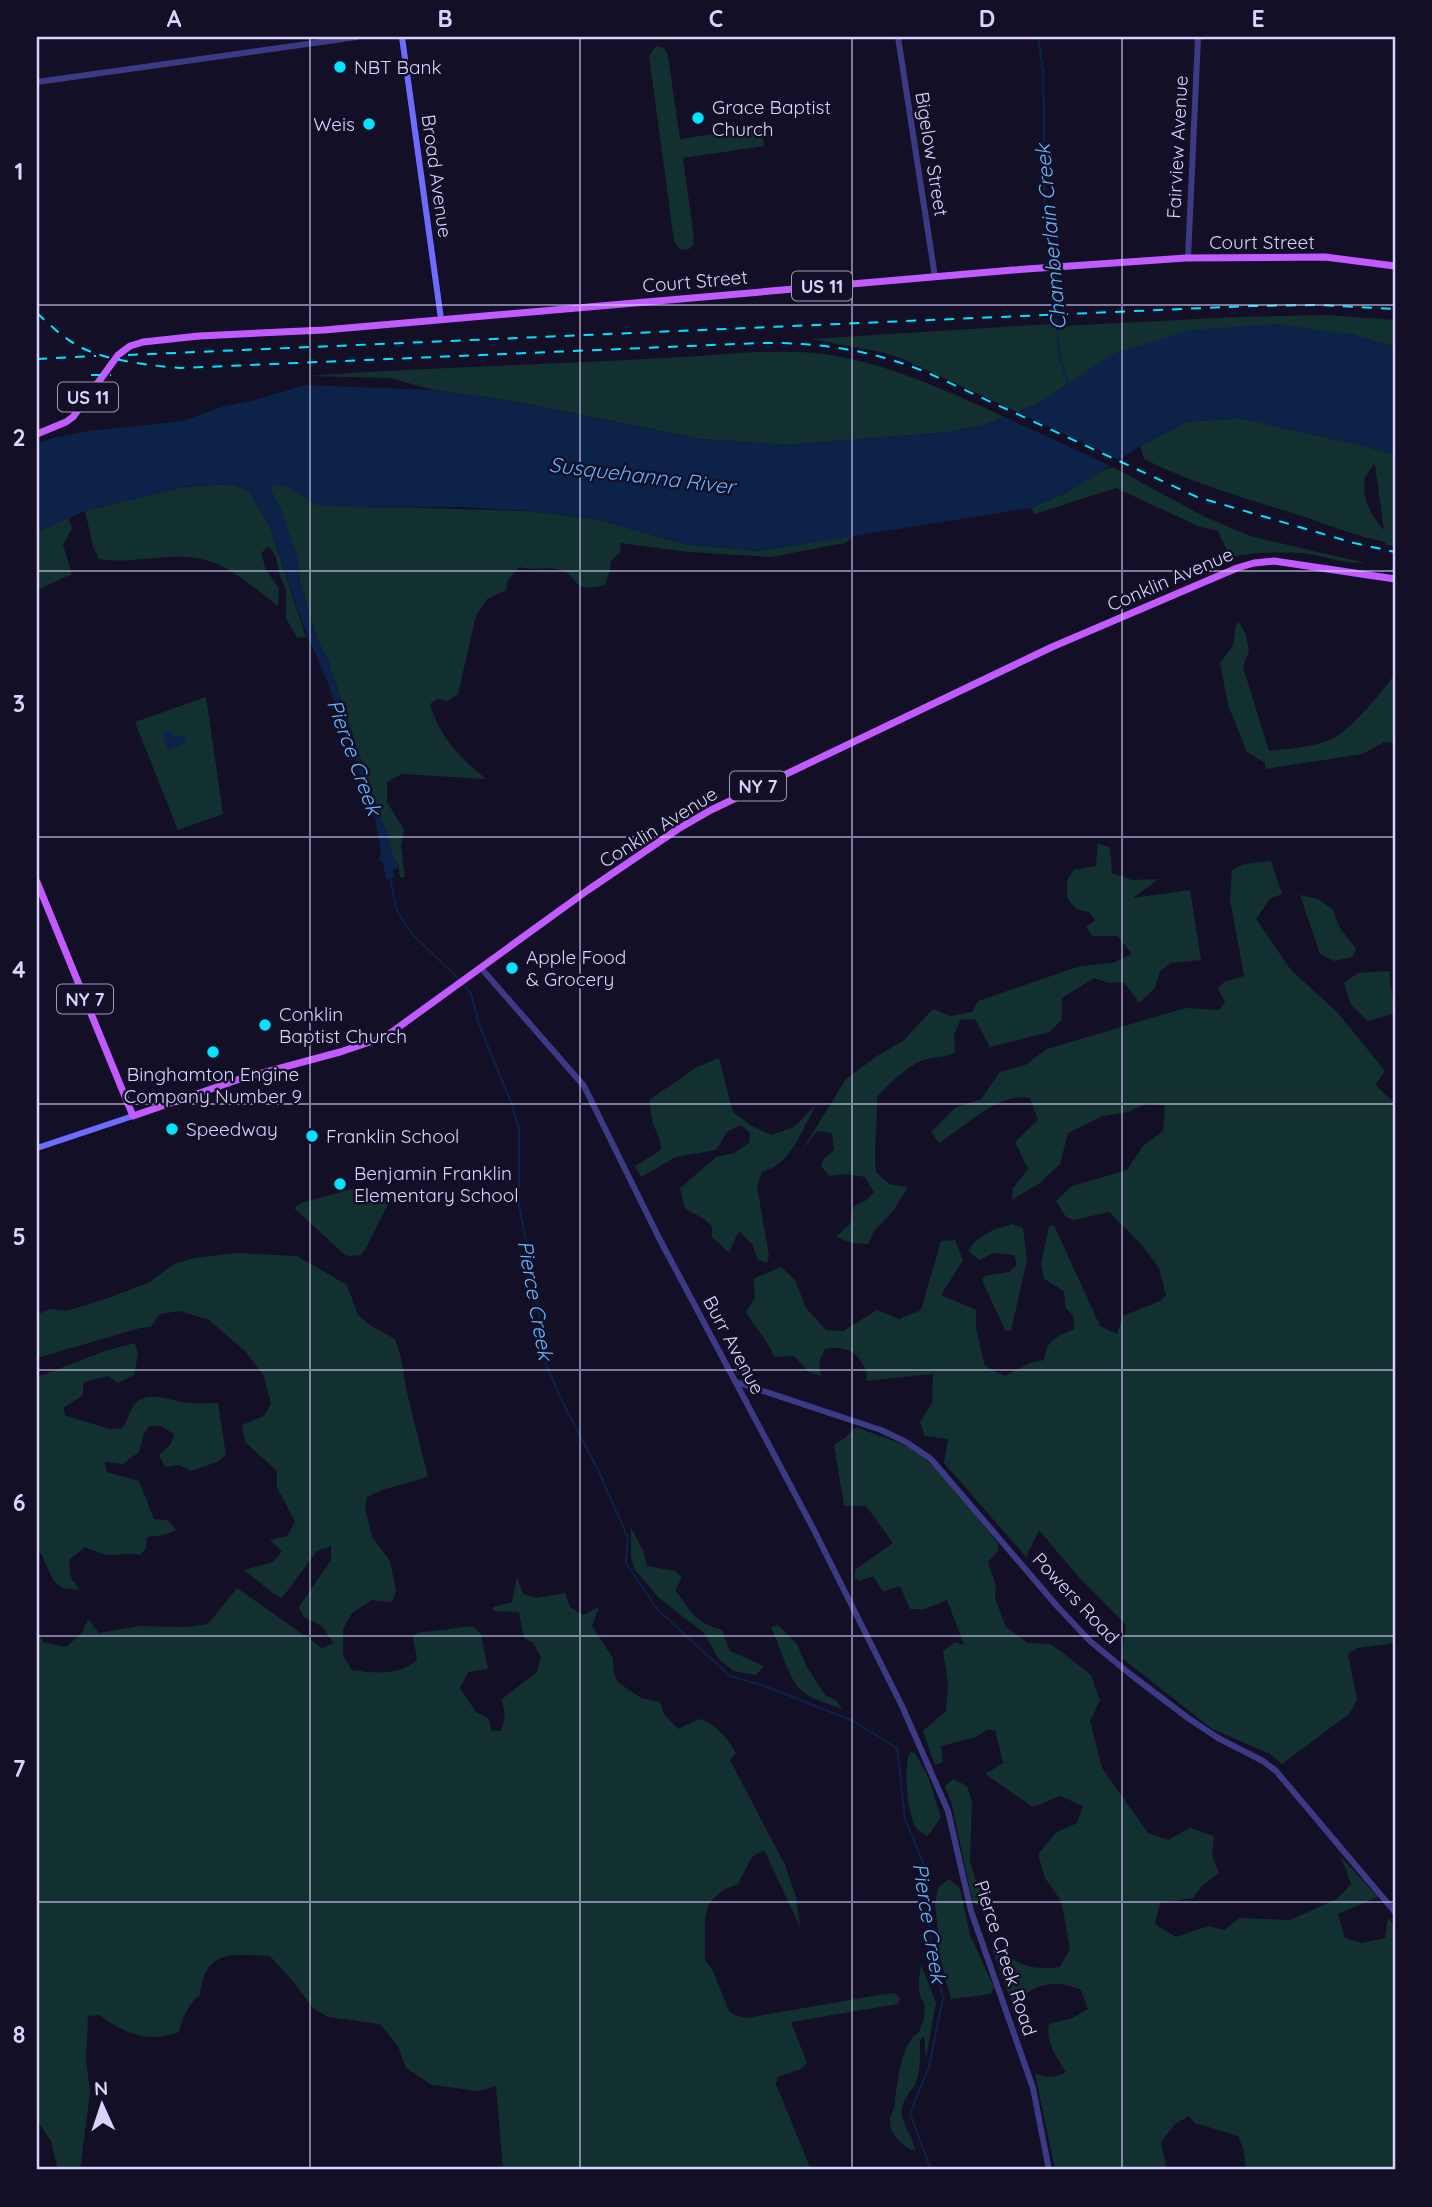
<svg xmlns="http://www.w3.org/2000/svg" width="1432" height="2207" viewBox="0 0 1432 2207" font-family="Quicksand,sans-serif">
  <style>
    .green { fill: #12302f; fill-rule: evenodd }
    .water { fill: #0c2248 }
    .pier { fill: #130f26 }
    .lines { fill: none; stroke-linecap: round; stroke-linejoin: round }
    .stream { stroke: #0c2248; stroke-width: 2 }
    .tertiary { stroke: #3d3a85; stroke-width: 6 }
    .secondary { stroke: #6f6bff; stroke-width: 6 }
    .primary { stroke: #c25bff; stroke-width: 7 }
    .rail { stroke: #00e5ff; stroke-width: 2; stroke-dasharray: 10 9; stroke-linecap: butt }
    .grid { fill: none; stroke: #d9d4ff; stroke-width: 2; stroke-opacity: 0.55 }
    .poi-dot { fill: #00e5ff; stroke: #130f26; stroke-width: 2.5 }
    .labels { text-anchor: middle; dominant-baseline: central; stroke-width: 5; stroke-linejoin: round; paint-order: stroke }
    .shield { fill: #130f26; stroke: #9e99be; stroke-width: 2 }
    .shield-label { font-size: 18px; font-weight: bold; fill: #d9d4ff }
    .poi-label { font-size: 19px; fill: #d9d4ff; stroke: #130f26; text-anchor: start }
    .street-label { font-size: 19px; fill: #d9d4ff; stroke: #130f26 }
    .water-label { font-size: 21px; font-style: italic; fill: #62b6ff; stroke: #130f26 }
    .neatline { fill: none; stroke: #d9d4ff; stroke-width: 2.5 }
    .grid-label { font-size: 23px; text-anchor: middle; font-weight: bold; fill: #d9d4ff }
  </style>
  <rect width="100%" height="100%" fill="#130f26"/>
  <path class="green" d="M655 47C663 46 665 48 668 56L680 139 761 127 764 146 683 158 694 238 693 245 689 249 680 250 674 241 649 56Z
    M1327 315 1395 320V347L1351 334 1039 403 1017 412 903 359 881 352 810 339 1051 324 1062 326 1237 317Z
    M755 352C775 352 795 351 815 353 882 360 944 390 1005 417L987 424 949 432 788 445 701 439 512 401 433 390 390 378 308 376C457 365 606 364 755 352Z
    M1239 418 1356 444 1395 455V546L1386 545 1385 542C1352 535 1324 523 1292 513 1242 497 1191 483 1144 459L1140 446 1187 422ZM1374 464 1375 465 1384 530C1372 518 1361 496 1365 479 1366 474 1372 468 1374 464Z
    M1113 467 1203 516 1250 536 1365 563C1342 564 1323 555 1301 553 1278 552 1252 552 1230 557L1218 531 1198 526 1116 488 1035 514 1031 508 1071 490 1103 470Z
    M232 484 249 491 269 525 306 637 297 638 286 618V590L280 576 276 557 269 546 261 553 266 570 279 588 278 606C251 586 223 558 187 557 158 555 128 564 99 559L93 546 85 511 183 487Z
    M268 485 286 486 317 505 529 511 600 520 684 544 758 551 853 536 845 543 771 557 688 552 621 543 620 553 611 561 610 570 605 585C570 594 580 576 560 570 546 566 534 571 519 567L507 582 506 590 487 599 476 616 458 694 448 701 437 699 430 704C440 738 459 757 486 779L402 774 387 782V802L404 830 401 847 405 877H400L398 863 394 860 327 657 319 643 309 614 300 582 297 556Z
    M68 518 72 528 63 545 72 574 37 590V532Z
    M1239 622 1246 635 1249 651 1243 667 1269 751C1289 749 1315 747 1334 738 1349 730 1387 688 1395 673V743L1384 742 1363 754 1265 769V763L1247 752 1228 705 1220 663 1233 646 1236 625Z
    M206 697 223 814 178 830 135 722Z
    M1098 844 1110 847 1112 873 1132 880 1159 879 1133 898 1190 890 1201 960 1171 963 1160 971 1155 988 1139 1003 1124 982 1108 983 1094 978 1062 998V1020L1049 1032 990 1047 975 1019 960 1020 954 1035 955 1052C945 1058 939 1056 928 1059 911 1062 889 1084 877 1097 878 1123 873 1145 876 1172L889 1184 908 1187 893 1211 874 1231 868 1244 852 1243 836 1237 850 1224 854 1206 865 1201 874 1192 865 1177 846 1174 829 1176 821 1166 824 1159 834 1150 832 1133 817 1131 801 1152 846 1079 877 1056 903 1041 933 1009 951 1016 972 1012 978 1001 1080 966 1113 963 1132 954 1117 936H1092L1086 927 1095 920 1089 912 1076 909 1067 898V880L1074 870 1096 866Z
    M1271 861 1282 894 1270 899 1256 919 1291 970 1338 1013 1385 1071 1375 1085 1395 1103V1643L1358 1648 1348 1654 1357 1700 1349 1714 1282 1764 1270 1754 1212 1729 1122 1658 1126 1625 1075 1573 1039 1530 1026 1557 944 1463 948 1439 925 1436 920 1422 932 1403 933 1374 866 1381C868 1374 866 1372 863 1365 856 1349 841 1346 825 1349L819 1363 821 1376 809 1372 794 1356 774 1357C768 1340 755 1328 746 1312L755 1297 753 1279 781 1267 795 1280 806 1308 826 1330 843 1331 877 1310 899 1319 921 1310 941 1241 955 1240 963 1260 941 1295 976 1310V1328L985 1366 1005 1376 1030 1363 1044 1360C1048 1338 1055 1338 1074 1329L1073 1315 1066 1309 1064 1291 1044 1279 1041 1264 1049 1226 1054 1225 1100 1326 1117 1334 1123 1316 1160 1301 1166 1295 1159 1268 1142 1245 1109 1212 1074 1220 1066 1217 1056 1201 1072 1186 1127 1170 1143 1146 1163 1131 1165 1106 1148 1103 1128 1112 1103 1116 1068 1133 1060 1164 1040 1183 1012 1200 1013 1188 1028 1169 1015 1142 1038 1120 1030 1098C997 1092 966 1127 939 1143L931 1132 955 1108 981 1099 1000 1072 1025 1065 1047 1049 1185 1008 1220 1010 1225 1002 1218 988 1224 982 1244 976 1230 899 1232 870 1244 864Z
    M1300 895 1318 899 1333 910 1340 928 1356 949 1352 957 1334 961 1320 954Z
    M1390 971C1388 983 1395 998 1395 1013L1368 1021 1351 1005 1344 983 1358 973Z
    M719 1058 733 1112 752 1126 771 1135 794 1127 816 1105C802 1129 791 1165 762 1172L757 1186 769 1256 767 1263 757 1259 753 1245 739 1231 729 1252 727 1251 712 1237V1226L703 1218 685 1209 680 1188 716 1157 734 1153 749 1143 750 1133 741 1125 727 1132 716 1150 676 1157 641 1177 635 1166 661 1150 660 1140 653 1124 649 1100 697 1067Z
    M352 1189 391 1191 393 1194 366 1248 361 1255 349 1256 344 1254 294 1208 301 1203Z
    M1013 1224 1023 1228 1027 1260 1011 1331 1005 1330 982 1280 984 1276 1009 1272 1017 1265 1014 1255 993 1253 980 1260 968 1251C980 1234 993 1229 1013 1224Z
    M236 1253 297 1256 347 1285 358 1315 371 1326 395 1339 400 1354 408 1397 428 1477 382 1490 367 1497 365 1509 372 1537 390 1561 396 1591 392 1602 372 1600 352 1613 343 1629V1656L352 1670C374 1673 400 1676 417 1660L413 1636 417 1633 473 1626 481 1634 488 1669 468 1672 460 1688 476 1712 489 1719 491 1730 501 1731 505 1718 502 1699 537 1672 541 1657 533 1643 524 1638 519 1612 494 1611 493 1607 512 1602 517 1577 523 1594 537 1598 565 1593 570 1607 583 1615 599 1607 592 1626 613 1658 614 1674 619 1683 641 1698 660 1702 664 1714 678 1729 699 1719C715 1723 728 1739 736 1753L730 1760 785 1865 796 1897 800 1927 764 1850 752 1857 738 1884 723 1890 709 1903 705 1918V1960L712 1969 729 2011 734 2015 746 2018 879 1995 895 1993 900 1999 898 2004 791 2022 807 2063 801 2069 778 2077 776 2084 811 2170H503L496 2086 479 2091 432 2085 406 2068 398 2046 380 2024 328 2017 313 2008 292 1980 270 1956C232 1955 205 1948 200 1995 188 2004 182 2018 179 2032 149 2044 124 2033 99 2015L88 2016 86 2061 90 2092 80 2170H58L51 2141 37 2120V1631L43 1642 66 1647 82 1633 88 1619 99 1633 139 1626 185 1627 208 1624 237 1588 322 1648 333 1643 323 1627 304 1617 299 1607 331 1560V1546L317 1551 282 1598 273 1593 244 1570 273 1562 282 1551 270 1540 287 1536 295 1522 277 1487V1471L245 1442 242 1425 264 1416 271 1404 264 1376 245 1351 209 1320 180 1311 160 1314 151 1327 140 1328 37 1358V1315L49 1309 66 1311 108 1298 150 1282 174 1264 194 1258Z
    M135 1343 138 1354 134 1375 117 1383 108 1376 84 1382 82 1396 63 1408 66 1416 110 1429 122 1428C128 1421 129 1410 135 1404 148 1389 173 1402 189 1403 199 1404 209 1403 218 1403L226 1455 217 1462 191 1471 179 1465 165 1467 159 1455 170 1445 174 1434 161 1426H149L143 1436 139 1452 123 1464 105 1462 107 1472 139 1481 154 1519 168 1520 176 1530 164 1535 147 1537 146 1548 140 1555C127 1552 121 1556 109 1555 100 1554 92 1550 85 1547L69 1560 71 1578 80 1590 62 1588 53 1580 41 1553H37V1377L108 1350Z
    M856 1427C873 1434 892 1439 908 1447 938 1462 975 1516 998 1543V1551L988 1562 996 1586 995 1598 1006 1627 1028 1643 1050 1644 1063 1653 1091 1675 1100 1700 1090 1721 1102 1768 1148 1833 1168 1840 1190 1828 1214 1836 1212 1855 1219 1873 1203 1885 1193 1898 1160 1903 1155 1924 1176 1937 1208 1926 1224 1930 1239 1918 1290 1920 1337 1899 1351 1884 1341 1857 1378 1897 1338 1914 1345 1938 1362 1943 1385 1938 1388 1918 1395 1926V2170H1246L1243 2147 1238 2136 1195 2123 1189 2116 1175 2124 1161 2142 1167 2170H1055L1035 2073C1047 2079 1054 2078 1066 2072 1057 2057 1045 2043 1049 2024L1072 2018 1088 2009 1081 1990C1052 1977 1035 1985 1012 2004L993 1951 997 1944C1014 1966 1033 1971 1060 1967L1070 1949 1065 1921 1061 1901 1045 1878 1038 1854 1057 1832 1077 1823 1083 1806 1060 1796 1033 1807 985 1774 1003 1763 995 1730H987L976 1737 941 1746 943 1762 935 1765 923 1731 946 1711 948 1684 943 1651 955 1642 964 1645 947 1600 925 1609H910L900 1586 883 1592 873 1576 860 1581 855 1578V1570L893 1543 866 1506H844L834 1445 845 1438Z
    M631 1528 643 1550 647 1566 676 1571 682 1578 675 1590C695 1615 690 1619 722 1630L730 1651 764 1666 756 1675 733 1671 718 1658 704 1633 659 1598 635 1570 631 1557Z
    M778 1625 797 1644 807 1667 825 1695 836 1700 842 1709C829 1704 814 1700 802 1691 789 1681 779 1643 771 1627Z
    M910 1752 915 1753 928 1776 941 1817 928 1836C925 1834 921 1833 918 1830 907 1819 903 1766 910 1752Z
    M953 1779 967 1786 972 1802 970 1861 975 1878 980 1888 978 1906 972 1900 952 1805 945 1786Z
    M949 1879 960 1888 970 1935 994 1987 991 1994 951 1999 936 1942 938 1930 935 1905 938 1888Z
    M921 1964 936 2003 926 2058 924 2037 920 2040C920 2054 921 2072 915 2085 910 2093 903 2098 902 2109 900 2124 914 2136 915 2151 902 2146 892 2137 890 2124 889 2117 894 2110 895 2103 897 2084 901 2042 919 2032L924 2018 925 2005C916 1993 919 1978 921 1964Z"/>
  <path class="water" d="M1277 324 1351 334 1395 347V455L1356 444 1239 418 1187 422 1140 446 1072 490 1031 508 759 551 684 544 600 520 529 511 461 507 374 508 317 505 286 486H269L282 511 297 556 300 582 309 614 319 643 327 657 371 794 390 839 394 860 398 863V868L393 870 394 878 386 879 383 863 379 859 381 852 375 817 327 681 303 625 269 525 249 491 232 484 183 487 85 511 37 532V444L53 438 89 431 183 421 221 407 259 399 305 385 433 390 512 401 701 439 788 445 949 432 987 424 1039 403 1113 354 1189 330Z
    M171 730 174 738 183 735 186 743 168 750 162 733Z"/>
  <path class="pier" d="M1012 410 1017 412 1122 461 1113 467 1000 415Z"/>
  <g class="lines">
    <path class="stream" d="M1038 37 1043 71 1044 115V200L1053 266
      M1054 271C1057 307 1054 349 1068 383
      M390 878 397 911 413 935 460 980
      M463 984 471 993 479 1025 511 1102 519 1129V1206L533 1275 546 1364 563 1403 599 1472 628 1538 626 1563 657 1609 730 1676 765 1686 853 1721 897 1748 905 1819 924 1865 932 1954 943 1998 929 2067 910 2113 931 2170"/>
    <path class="tertiary" d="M898 37 935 277
      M37 82 357 37
      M1188 258 1198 37
      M481 968 584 1086 659 1238 813 1528 902 1706 948 1811 971 1911 1033 2088 1049 2170
      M736 1382 881 1430 906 1442 931 1459 1057 1606 1090 1641 1130 1674 1188 1718 1218 1738 1263 1761 1276 1771 1395 1912"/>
    <path class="secondary" d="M402 37 441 319
      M37 1148 133 1116"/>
    <path class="primary" d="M37 434 66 422 73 417 118 355 130 346 143 342 199 336 324 330 1013 270 1186 258 1325 257 1395 266
      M37 882 133 1116 240 1079 340 1052 385 1037 588 890 678 829 711 810 1052 647 1237 568 1254 563 1274 561 1395 579"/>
    <path class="rail" d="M37 313C49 324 61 336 75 344 100 360 152 366 181 368L759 343C818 342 871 350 926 372L1197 497 1354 543 1395 552
      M128 355 1251 306 1317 305 1395 309
      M37 359 96 356
      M91 375H111"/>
  </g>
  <path class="grid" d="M310 37V2170M580 37V2170M852 37V2170M1122 37V2170M37 305H1395M37 571H1395M37 837H1395M37 1104H1395M37 1370H1395M37 1636H1395M37 1902H1395"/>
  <g class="poi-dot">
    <circle cx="340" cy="67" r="7"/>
    <circle cx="698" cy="118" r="7"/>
    <circle cx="369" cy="124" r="7"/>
    <circle cx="512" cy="968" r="7"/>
    <circle cx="265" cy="1025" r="7"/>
    <circle cx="213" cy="1052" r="7"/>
    <circle cx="172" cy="1129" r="7"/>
    <circle cx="312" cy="1136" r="7"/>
    <circle cx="340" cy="1184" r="7"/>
  </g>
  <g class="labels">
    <g class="shield">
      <rect x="792" y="271.5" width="60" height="29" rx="5"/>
      <rect x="58" y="382.5" width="60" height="29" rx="5"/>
      <rect x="730" y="771.5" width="56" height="29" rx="5"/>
      <rect x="57" y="984.5" width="56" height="29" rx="5"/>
    </g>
    <g class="shield-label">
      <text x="822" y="286">US 11</text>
      <text x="88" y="397">US 11</text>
      <text x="758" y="786">NY 7</text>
      <text x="85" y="999">NY 7</text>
    </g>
    <g class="poi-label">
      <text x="354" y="67">NBT Bank</text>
      <text x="712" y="107">Grace Baptist<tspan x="712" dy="22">Church</tspan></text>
      <text x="355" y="124" text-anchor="end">Weis</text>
      <text x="526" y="957">Apple Food<tspan x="526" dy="22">&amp; Grocery</tspan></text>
      <text x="279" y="1014">Conklin<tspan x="279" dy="22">Baptist Church</tspan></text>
      <text x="213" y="1074" text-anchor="middle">Binghamton Engine<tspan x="213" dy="22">Company Number 9</tspan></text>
      <text x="186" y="1129">Speedway</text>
      <text x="326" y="1136">Franklin School</text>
      <text x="354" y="1173">Benjamin Franklin<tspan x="354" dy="22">Elementary School</tspan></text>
    </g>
    <g class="street-label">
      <text transform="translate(1177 147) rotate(-87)">Fairview Avenue</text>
      <text transform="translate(932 154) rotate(81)">Bigelow Street</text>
      <text transform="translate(437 176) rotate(82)">Broad Avenue</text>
      <text x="1262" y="242">Court Street</text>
      <text transform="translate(695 281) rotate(-5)">Court Street</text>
      <text transform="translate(1170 579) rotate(-23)">Conklin Avenue</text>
      <text transform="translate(658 827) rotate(-32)">Conklin Avenue</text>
      <text transform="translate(734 1345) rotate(62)">Burr Avenue</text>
      <text transform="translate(1076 1598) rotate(47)">Powers Road</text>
      <text transform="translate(1006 1958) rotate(72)">Pierce Creek Road</text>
    </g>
    <g class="water-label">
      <text transform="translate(1050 237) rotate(-95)">Chamberlain Creek</text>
      <text transform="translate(642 475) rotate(7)">Susquehanna River</text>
      <text transform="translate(355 757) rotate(70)">Pierce Creek</text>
      <text transform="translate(536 1300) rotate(80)">Pierce Creek</text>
      <text transform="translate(930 1923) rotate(81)">Pierce Creek</text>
    </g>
  </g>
  <rect width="1432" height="2207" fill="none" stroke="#130f26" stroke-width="77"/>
  <g transform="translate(102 2105) rotate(357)" stroke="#130f26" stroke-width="5" paint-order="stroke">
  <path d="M0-5L12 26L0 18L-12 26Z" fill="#d9d4ff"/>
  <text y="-10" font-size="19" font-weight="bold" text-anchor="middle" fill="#d9d4ff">N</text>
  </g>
  <rect x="38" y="38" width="1356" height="2130" class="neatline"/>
  <g class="grid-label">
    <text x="174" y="27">A</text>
    <text x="445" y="27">B</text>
    <text x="716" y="27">C</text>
    <text x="987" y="27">D</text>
    <text x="1258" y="27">E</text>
    <text x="19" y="180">1</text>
    <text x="19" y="446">2</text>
    <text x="19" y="712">3</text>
    <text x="19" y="978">4</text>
    <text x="19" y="1245">5</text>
    <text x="19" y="1511">6</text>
    <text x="19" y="1777">7</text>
    <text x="19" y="2043">8</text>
  </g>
</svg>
